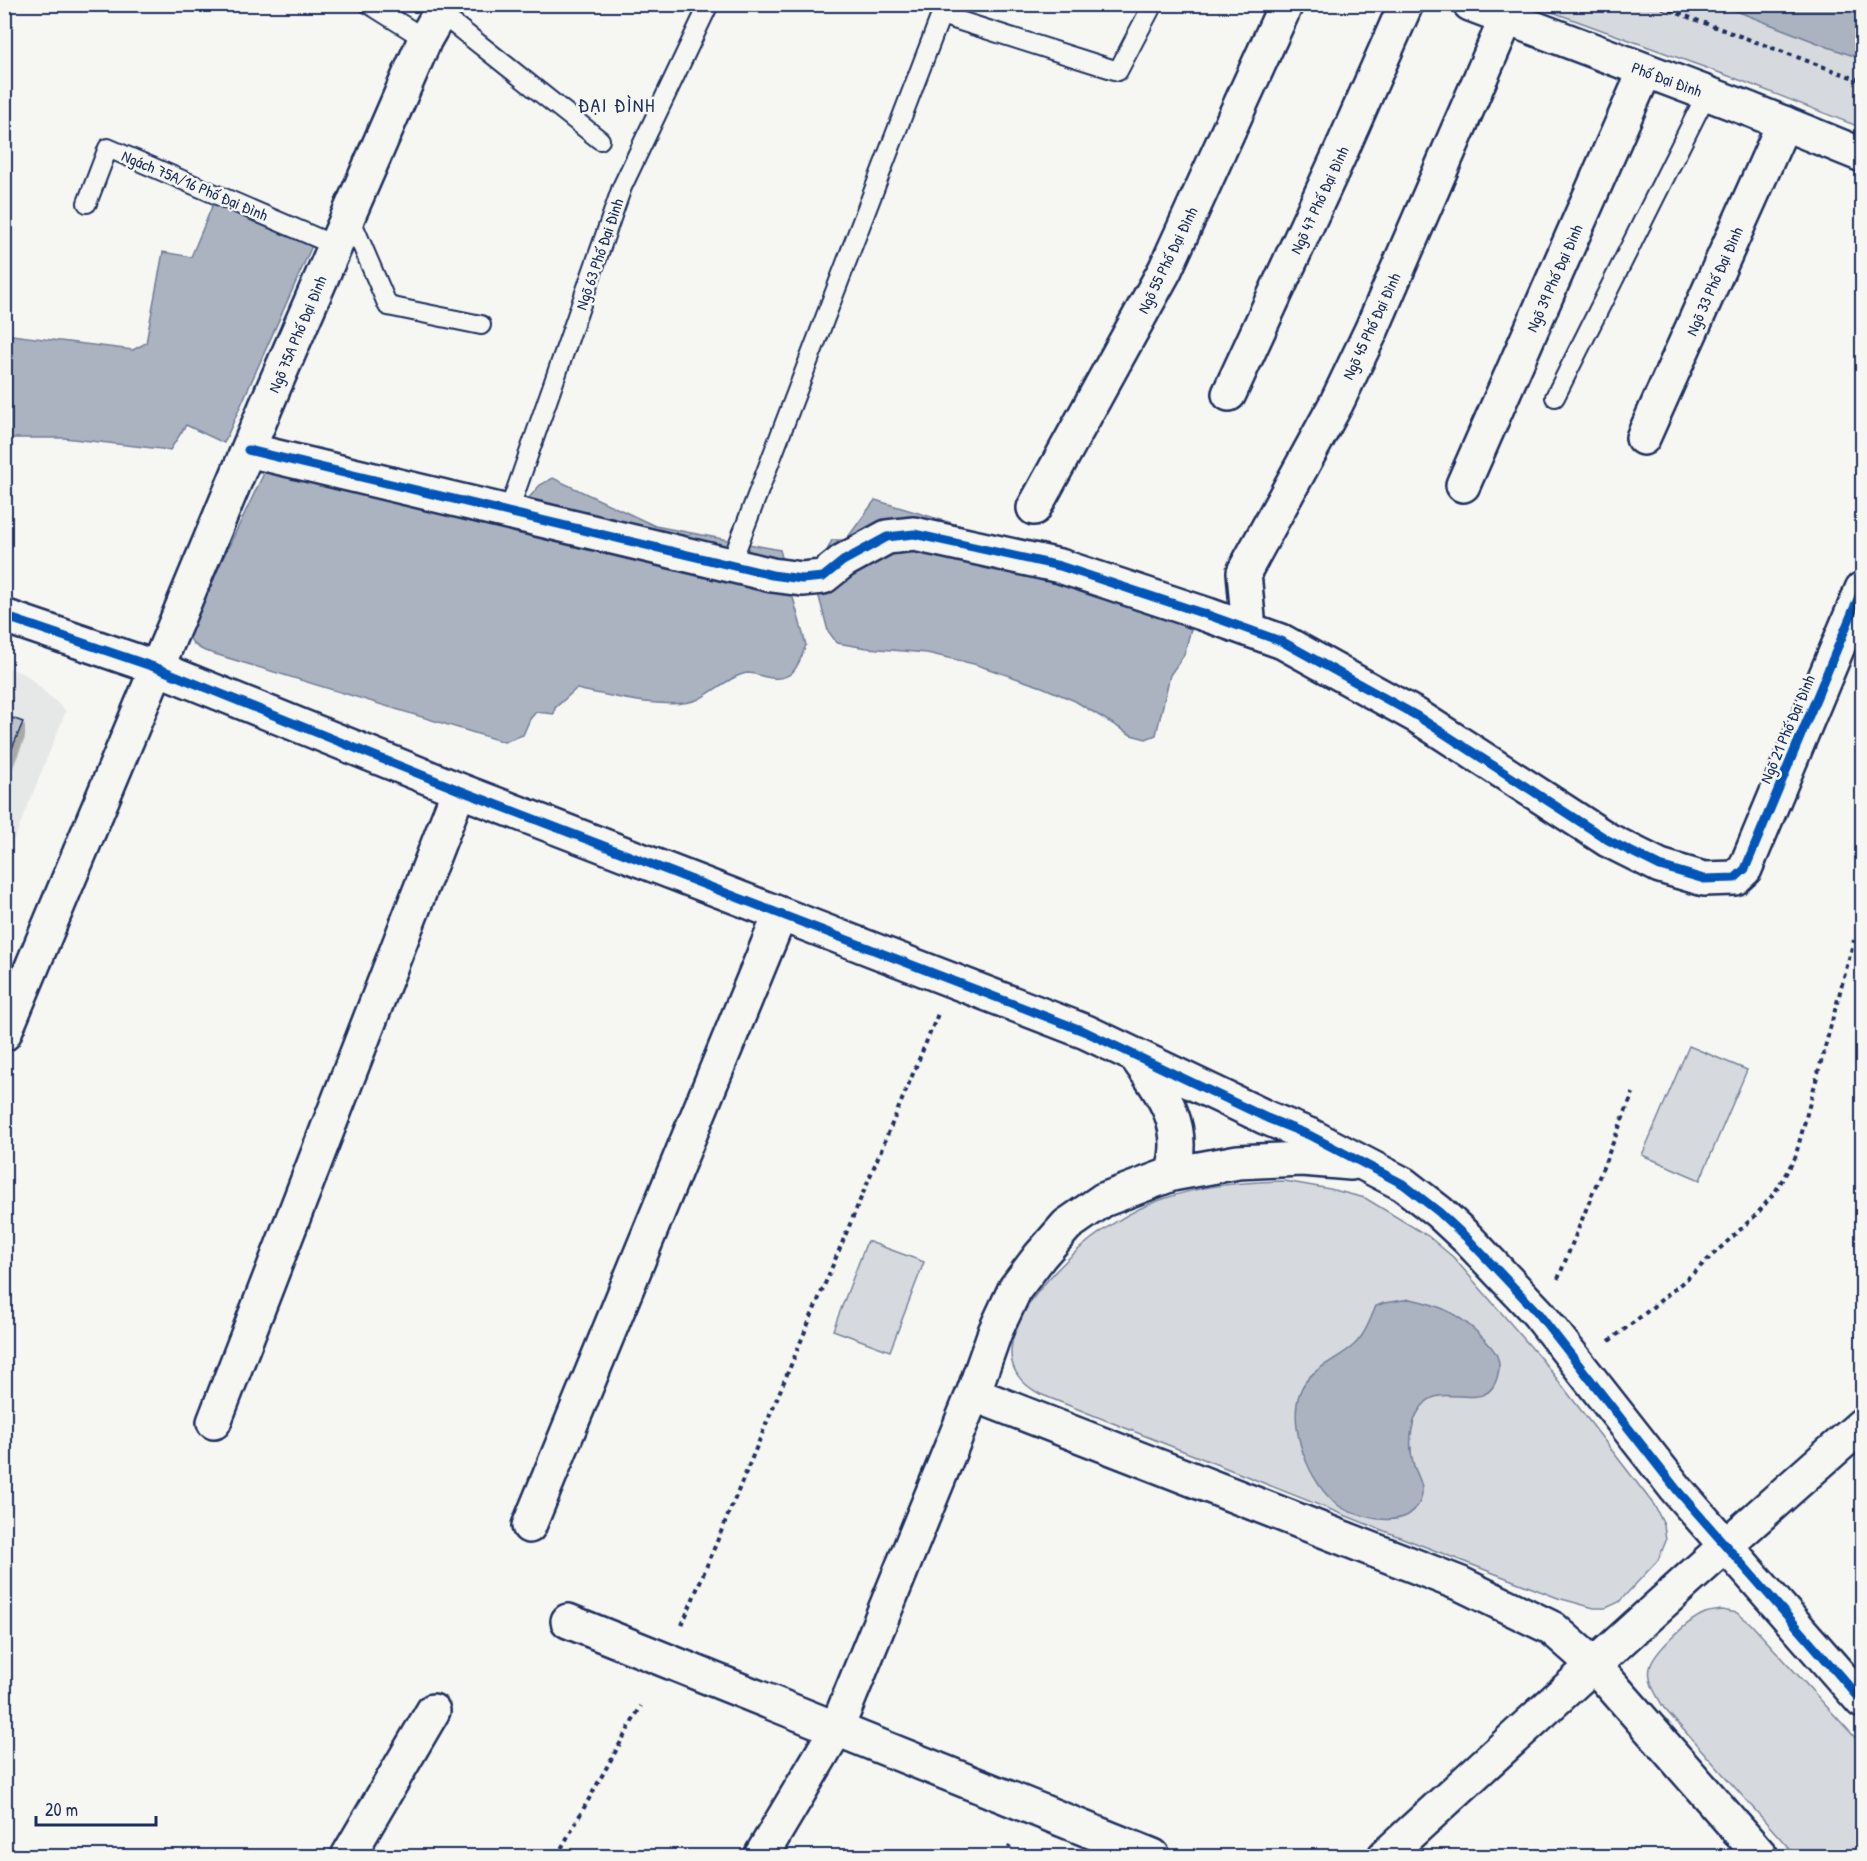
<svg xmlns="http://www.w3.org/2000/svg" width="1867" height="1861" viewBox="0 0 1867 1861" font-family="'Patrick Hand',sans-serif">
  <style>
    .built { fill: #e6e7e7 }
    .green { fill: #d6d9dd; stroke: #78849e; stroke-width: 1.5 }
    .water { fill: #abb2c0; stroke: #717e99; stroke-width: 1.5 }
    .building { fill: #c0c4cd; stroke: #1b2f5e; stroke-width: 1.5; filter: url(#shadow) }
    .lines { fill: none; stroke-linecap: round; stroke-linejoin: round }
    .service-casing { stroke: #1b2f5e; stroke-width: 22 }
    .minor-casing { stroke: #1b2f5e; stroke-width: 38 }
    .tertiary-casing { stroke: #1b2f5e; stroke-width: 38 }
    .path { stroke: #1b2f5e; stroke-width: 4; stroke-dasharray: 4.5 4.5; stroke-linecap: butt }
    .service { stroke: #f6f6f2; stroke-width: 18 }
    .minor { stroke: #f6f6f2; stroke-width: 33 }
    .tertiary { stroke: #f6f6f2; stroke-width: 33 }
    .cycleway-casing { stroke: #f6f6f2; stroke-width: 13 }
    .cycleway { stroke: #0057b8; stroke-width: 9 }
    .labels { text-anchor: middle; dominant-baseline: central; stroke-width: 5; stroke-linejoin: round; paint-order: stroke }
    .street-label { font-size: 16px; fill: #1b2f5e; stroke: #f6f6f2 }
    .quarter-label { font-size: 20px; letter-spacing: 1.5px; fill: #1b2f5e; stroke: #f6f6f2 }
  </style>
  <defs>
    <filter id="shadow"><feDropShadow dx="5.5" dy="5.5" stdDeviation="0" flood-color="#0004"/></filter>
  </defs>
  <rect width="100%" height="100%" fill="#f6f6f2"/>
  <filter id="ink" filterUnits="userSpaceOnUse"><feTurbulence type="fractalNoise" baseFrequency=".0167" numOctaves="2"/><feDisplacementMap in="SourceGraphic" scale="12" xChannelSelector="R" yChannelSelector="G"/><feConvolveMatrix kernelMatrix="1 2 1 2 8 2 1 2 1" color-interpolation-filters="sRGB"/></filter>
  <g filter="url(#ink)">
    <path class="built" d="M5 666 26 675 66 711 5 862Z"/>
    <path class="green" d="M1533 5H1862V128L1745 82Z
      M1689 1046 1747 1070 1700 1180 1642 1155Z
      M1285 1181 1330 1189 1365 1198 1428 1236 1453 1257 1543 1361 1654 1505 1664 1525 1666 1541 1658 1560 1619 1602 1606 1608H1594L1558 1598 1369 1525 1040 1394C975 1360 1035 1290 1070 1257 1096 1233 1130 1210 1163 1199 1202 1185 1244 1182 1285 1181Z
      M867 1241 924 1262 890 1351 833 1330Z
      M1722 1610 1737 1613 1750 1623 1862 1745V1856H1796L1664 1708C1657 1696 1647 1682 1650 1668 1653 1652 1689 1620 1703 1614 1708 1611 1716 1611 1722 1610Z"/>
    <path class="water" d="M1721 5H1862V59L1828 47Z
      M216 197 315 239 224 443 186 425 170 450 64 438H5L4 334 133 350 146 343 163 252 191 257Z
      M266 469 521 507 540 485 553 478 655 526 780 550 806 645C798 667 793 683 766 677 761 676 753 673 748 673 734 674 711 693 699 699 670 712 608 695 576 689L555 708 554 714 536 712 530 719 523 735 504 742 205 651C195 646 190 643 188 631Z
      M875 500 1115 572 1197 606 1184 655 1170 675 1156 735 1146 739 1131 735 1075 701 1042 687 974 664 927 653 867 648 837 643 828 631 814 578 832 540H846Z
      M1410 1299C1442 1305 1462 1316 1484 1339 1495 1350 1502 1359 1498 1374 1489 1416 1447 1383 1426 1402 1409 1417 1408 1447 1414 1466 1417 1475 1423 1483 1422 1492 1422 1501 1416 1510 1408 1515 1399 1520 1388 1520 1378 1519 1366 1517 1349 1513 1339 1506 1309 1485 1287 1426 1300 1392 1309 1368 1336 1361 1354 1345 1365 1335 1370 1320 1376 1306L1384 1303Z"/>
    <path class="building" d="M4 715 23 722 4 768Z"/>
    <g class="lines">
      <g class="service-casing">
        <path id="service" d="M369 4 425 39
          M440 13 600 140
          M87 203 108 148 336 246
          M349 215 388 306 481 325
          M1555 397 1707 93
          M508 513 622 187 709 4
          M730 566 941 15 1118 71 1153 4"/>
      </g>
      <g class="minor-casing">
        <path id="minor" d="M1229 394 1342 149 1406 4
          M1643 438 1784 123
          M248 450 772 575 802 579 823 577 843 561 887 537 914 534 1060 566 1208 615 1283 642 1417 716 1608 840 1660 866 1704 879 1735 878 1745 869 1862 589
          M1463 485 1645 71
          M1034 508 1165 270 1286 4
          M4 616 157 668 459 790 1086 1032 1267 1118 1309 1135 1403 1184 1439 1212 1468 1239 1538 1313 1677 1490 1862 1701
          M1249 630 1244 572 1336 404 1371 331 1506 19
          M157 668 274 387 425 39 445 4
          M1137 1058C1164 1095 1188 1127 1172 1174
          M973 1394 1461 1584 1552 1628 1593 1664 1761 1856
          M214 1422 459 790
          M529 1526 780 915
          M568 1621 1153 1856
          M348 1856 433 1711
          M761 1856 836 1730 973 1394 995 1332 1015 1289 1040 1256 1067 1225 1103 1200 1172 1174 1238 1162 1302 1159 1351 1163
          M1385 1856C1543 1711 1701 1566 1862 1425"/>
      </g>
      <g class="tertiary-casing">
        <path id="tertiary" d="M1470 4 1751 110 1862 155
          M4 1034 157 668"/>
      </g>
      <path class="path" d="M1653 4 1862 81
        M1558 1279 1633 1093
        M1609 1341 1643 1315 1689 1277 1757 1214 1775 1192 1795 1158 1854 940
        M682 1625 938 1014
        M557 1856 641 1706
        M1004 1856 1010 1846"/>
      <use href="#service" class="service"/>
      <use href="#minor" class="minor"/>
      <use href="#tertiary" class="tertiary"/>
      <g class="cycleway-casing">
        <path id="cycleway" d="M248 450 772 575 802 579 823 577 843 561 887 537 914 534 1060 566 1208 615 1283 642 1417 716 1608 840 1660 866 1704 879 1735 878 1745 869 1862 589
          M4 616 157 668 459 790 1086 1032 1267 1118 1309 1135 1403 1184 1439 1212 1468 1239 1538 1313 1677 1490 1862 1701"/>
      </g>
      <use href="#cycleway" class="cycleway"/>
    </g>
  </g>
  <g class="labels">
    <g class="street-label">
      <text transform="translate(1667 79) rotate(20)">Phố Đại Đình</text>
      <text transform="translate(195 185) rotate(23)">Ngách 75A/16 Phố Đại Đình</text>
      <text transform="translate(1319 200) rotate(-65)">Ngõ 47 Phố Đại Đình</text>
      <text transform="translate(599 254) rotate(-71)">Ngõ 63 Phố Đại Đình</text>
      <text transform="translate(1167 260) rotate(-64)">Ngõ 55 Phố Đại Đình</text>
      <text transform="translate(1554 278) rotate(-66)">Ngõ 39 Phố Đại Đình</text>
      <text transform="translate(1714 281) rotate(-66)">Ngõ 33 Phố Đại Đình</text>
      <text transform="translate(1371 326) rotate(-65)">Ngõ 45 Phố Đại Đình</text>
      <text transform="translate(297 334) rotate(-67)">Ngõ 75A Phố Đại Đình</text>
      <text transform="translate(1787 729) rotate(-67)">Ngõ 21 Phố Đại Đình</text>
    </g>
    <g class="quarter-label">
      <text x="617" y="104">ĐẠI ĐÌNH</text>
    </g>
  </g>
  <rect width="1867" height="1861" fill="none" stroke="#f6f6f2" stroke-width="24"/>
  <rect x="12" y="12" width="1843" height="1837" fill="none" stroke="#1b2f5e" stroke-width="2" filter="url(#ink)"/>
  <path d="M36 1816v9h120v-9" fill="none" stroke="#1b2f5e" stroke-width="3"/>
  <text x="45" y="1816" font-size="18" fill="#1b2f5e" stroke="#f6f6f2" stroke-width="4.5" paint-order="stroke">20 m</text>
</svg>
